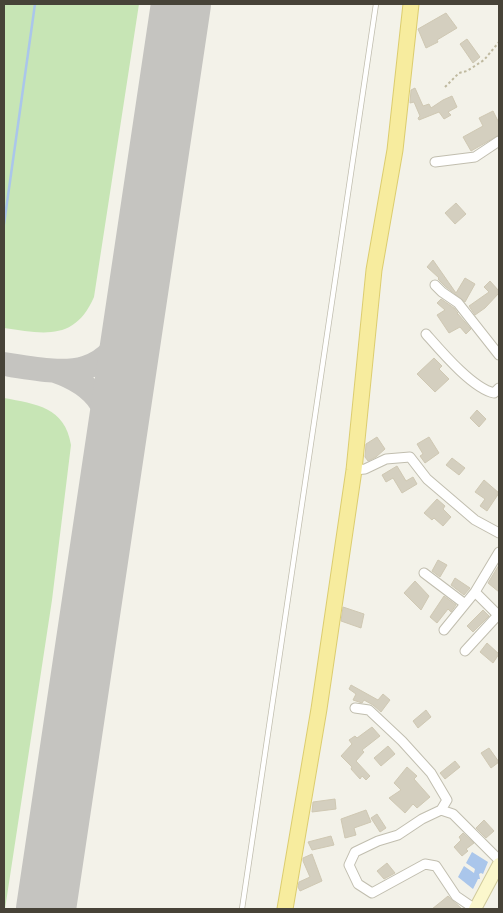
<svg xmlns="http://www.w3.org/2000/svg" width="503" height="913" viewBox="0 0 503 913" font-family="'Work Sans',sans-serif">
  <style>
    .green { fill: #c7e5b5 }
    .water { fill: #aac6eb }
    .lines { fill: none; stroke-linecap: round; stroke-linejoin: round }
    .stream { stroke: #aac6eb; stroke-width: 2.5 }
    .taxiway { stroke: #c5c4c0; stroke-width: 24 }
    .runway { stroke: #c5c4c0; stroke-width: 60 }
    .building { fill: #d4cfbf; stroke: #cfc8b3 }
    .lane-casing { stroke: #c1beaf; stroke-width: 6 }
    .street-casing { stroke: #c1beaf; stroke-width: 11 }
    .secondary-casing { stroke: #d0ca9c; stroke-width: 14 }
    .primary-casing { stroke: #dccd6f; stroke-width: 17 }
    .path { stroke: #bfb99f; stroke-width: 2; stroke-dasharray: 2.5 2.5; stroke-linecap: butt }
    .lane { stroke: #fff; stroke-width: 4.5 }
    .street { stroke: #fff; stroke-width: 9 }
    .secondary { stroke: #fbf7cc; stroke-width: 12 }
    .primary { stroke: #f7ec9e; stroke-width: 15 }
  </style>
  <rect width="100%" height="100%" fill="#f3f2e9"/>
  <path class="green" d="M4 4H139L94 297C75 341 44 334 4 328Z
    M4 398C36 404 65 407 71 445L52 600 5 909H4Z"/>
  <path class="water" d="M472 852 488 862 483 874 481 873 479 874 480 879H478L473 889 458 877 464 866 474 873 475 869 466 863Z"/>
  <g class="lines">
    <path class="stream" d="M4 224 35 4"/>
    <path class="taxiway" d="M4 364C69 374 105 383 135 312
      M55 371C99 386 112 411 114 455"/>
    <path class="runway" d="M46 909 181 4"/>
  </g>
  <path class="building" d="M446 13 457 28 437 40 438 42 426 48 418 29Z
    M467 39 480 57 473 63 460 44Z
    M415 88 423 106 429 104 431 108 443 100 452 96 457 107 448 112 451 115 444 119 439 112 419 120 418 118 420 116 414 102 410 103 411 90Z
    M493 111 499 123V135L471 151 463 137 483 126 479 118Z
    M456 203 466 214 455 224 445 213Z
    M433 260 456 293 465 278 475 284 465 302 446 287 438 279 439 278 427 267Z
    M490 281 499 291V293L485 308 475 315 469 306 489 292 484 287Z
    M441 299 454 308 458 313 457 314H458L471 329 466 334 460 327 449 333 437 315 445 310 437 303Z
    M434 358 442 366 439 369 449 379 435 392 417 374Z
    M477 410 486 419 479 427 470 418Z
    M377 437 385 449 376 457 368 461 365 457 366 444Z
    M429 437 439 453 425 463 420 456 423 454 417 444Z
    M452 458 465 468 459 475 446 465Z
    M397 466 406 481 413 477 417 484 402 493 393 478 386 482 382 475Z
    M484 480 499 493 487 511 480 506 485 499 475 492Z
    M437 499 445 506 443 509 451 517 443 526 434 518 432 520 424 513Z
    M438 560 447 565 440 577 432 571Z
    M499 565V592L488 583Z
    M455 578 470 588 464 595 451 585Z
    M415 581 429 596 421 610 404 593Z
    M444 596 456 605 451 612 448 609 437 623 430 617Z
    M343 607 364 614 361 628 341 621Z
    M483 610 489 616 473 632 467 626Z
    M487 643 499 654 493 663 480 652Z
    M351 685 378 700 383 694 390 700 381 712 373 705 364 700 362 703 353 700 356 694 349 689Z
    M426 710 431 717 418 728 413 721Z
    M372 727 380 736 362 750 364 752 356 761 370 776 366 780 362 776 360 779 351 769 352 767 341 756 352 744 349 740 355 736 357 738Z
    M388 746 395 754 381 766 374 758Z
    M489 748 499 762 491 768 481 753Z
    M455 761 460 767 445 779 440 773Z
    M407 767 417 776 414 779 430 797 417 808 413 804 405 813 389 798 401 790 394 783Z
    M335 799 336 809 312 812 313 802Z
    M366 810 371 822 354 828 356 835 345 838 341 819Z
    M377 814 386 828 380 832 371 818Z
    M484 820 494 831 486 838 476 828Z
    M463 833 474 843 466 849 468 851 462 856 454 847 461 840 459 837Z
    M331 836 334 845 312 850 308 842Z
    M312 854 322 881 300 891 298 887 299 882 310 877 303 861V858Z
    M387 863 395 873 384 879 377 871Z
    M448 896 462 909H432L442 901Z"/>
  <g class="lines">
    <g class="lane-casing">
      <path id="lane" d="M242 909 376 4"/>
    </g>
    <g class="street-casing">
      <path id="street" d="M435 162 475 157 499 141
        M435 285 442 292 458 303 499 355
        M426 334C441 351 472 388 494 393L499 388
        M354 470 365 469 386 459 410 457 427 479 475 520 499 533
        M424 573 465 604
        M475 592 498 615
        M444 630 475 592 499 552
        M465 651 498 615 499 616
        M355 708 369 710 402 741 431 773 447 800 441 810
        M475 909 456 896 436 866 425 864 372 893 358 884 349 865 355 852 378 841 398 835 422 819 441 810 453 814 499 860"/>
    </g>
    <g class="secondary-casing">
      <path id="secondary" d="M475 909 499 864"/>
    </g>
    <g class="primary-casing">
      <path id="primary" d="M285 909 319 709 354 470 374 270 395 150 411 4"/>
    </g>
    <path class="path" d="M445 87 459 73 467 71 484 60 499 42"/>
    <use href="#lane" class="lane"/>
    <use href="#street" class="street"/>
    <use href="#secondary" class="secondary"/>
    <use href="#primary" class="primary"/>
  </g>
  <rect width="503" height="913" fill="none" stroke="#474338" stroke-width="10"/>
</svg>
